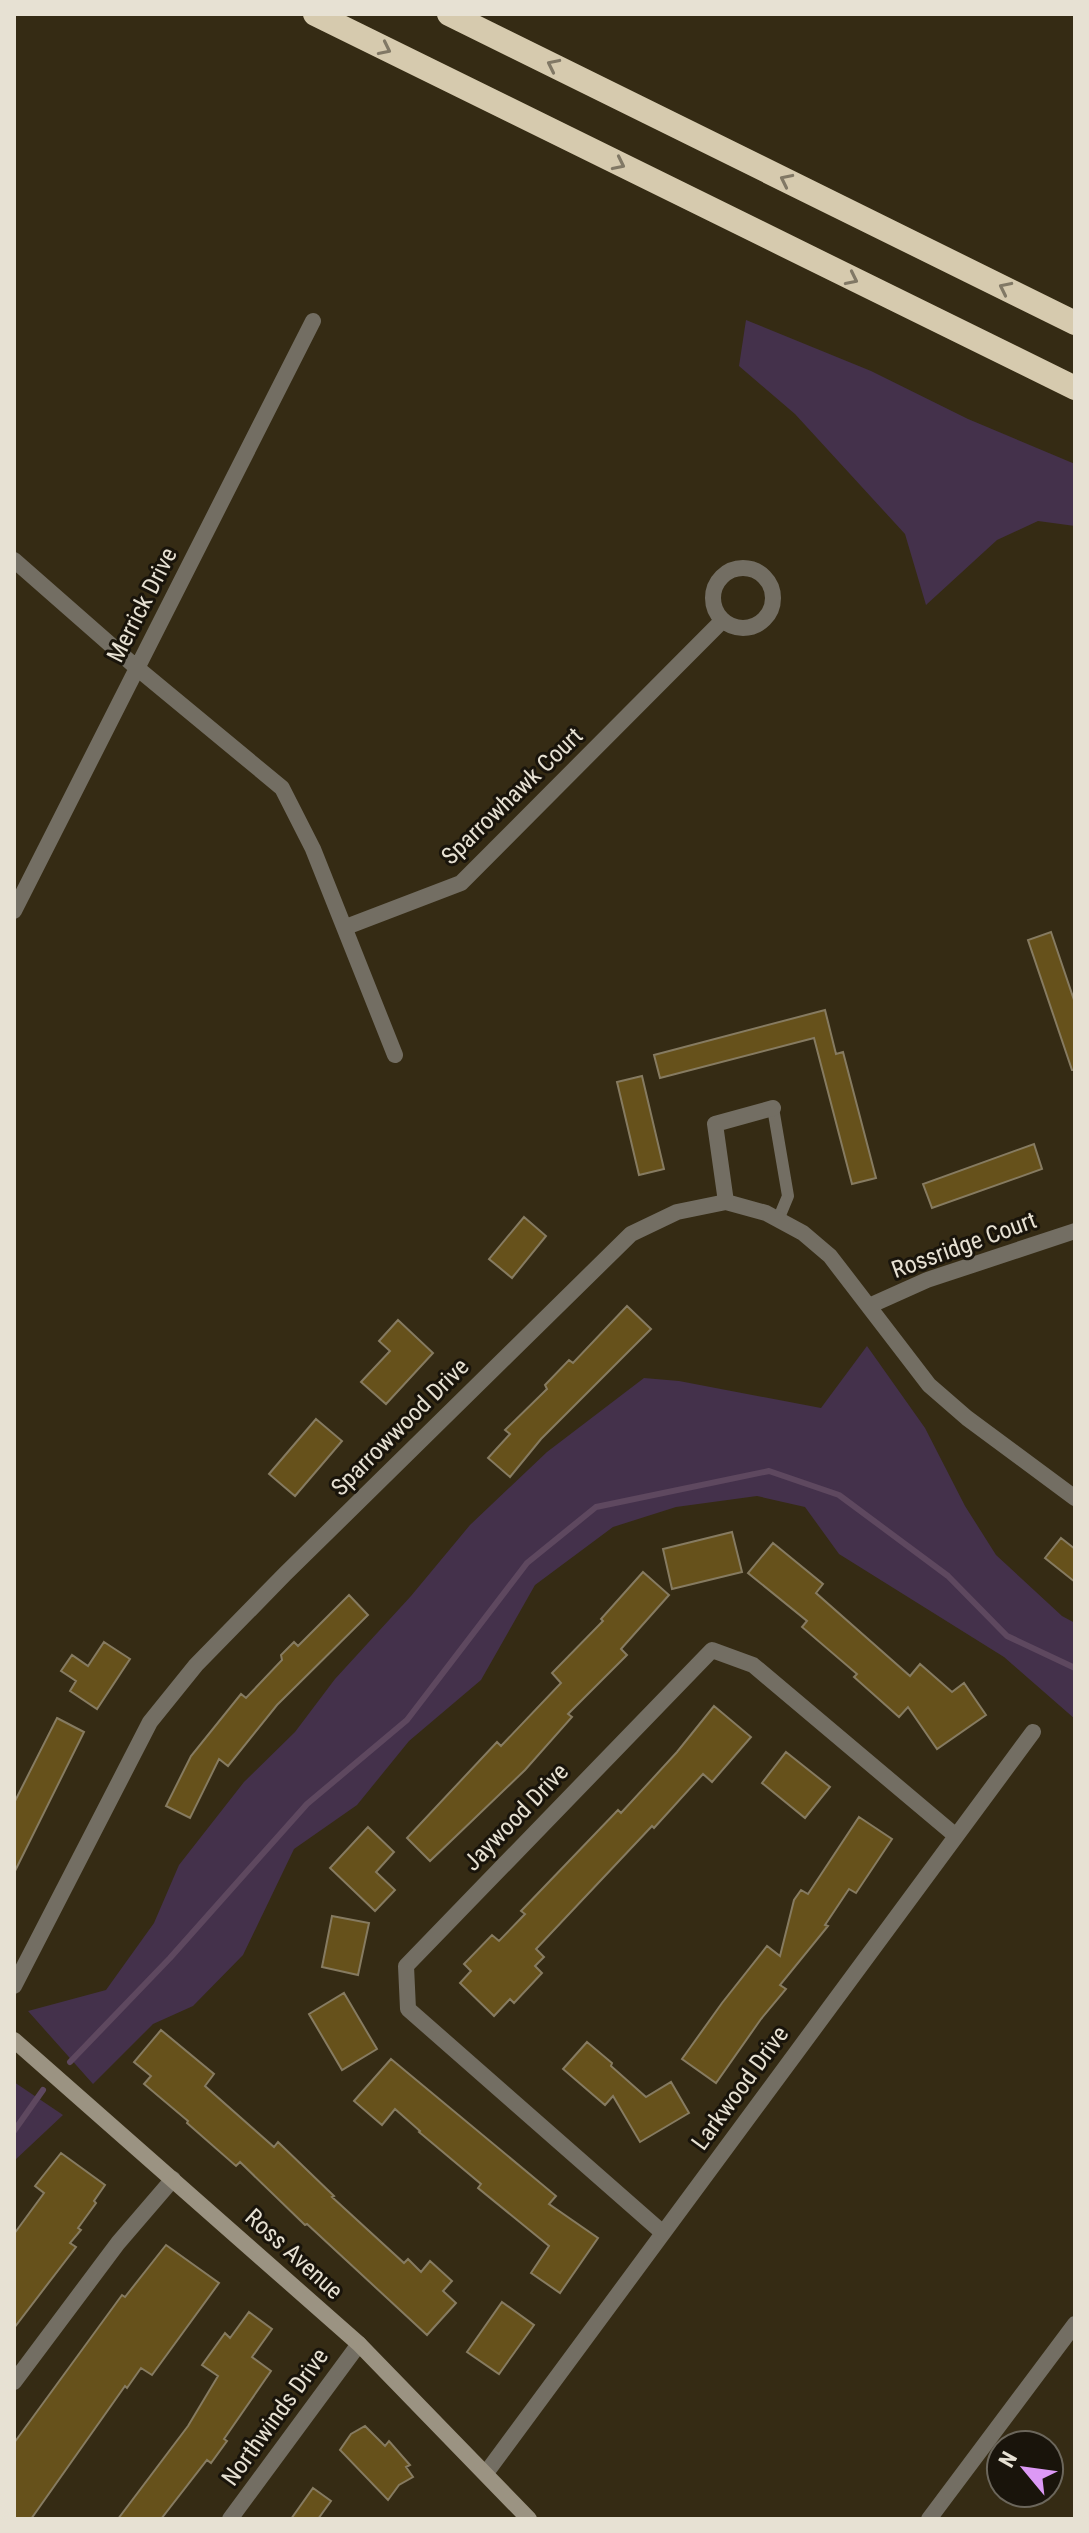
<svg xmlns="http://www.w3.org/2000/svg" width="1089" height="2533" viewBox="0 0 1089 2533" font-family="'Roboto Condensed',sans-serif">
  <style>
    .green { fill: #44314b }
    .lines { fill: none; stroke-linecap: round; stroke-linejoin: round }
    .stream { stroke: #5e485f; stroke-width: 6 }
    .building { fill: #66511b; stroke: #867b61; stroke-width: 2 }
    .lane { stroke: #736e63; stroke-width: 12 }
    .street { stroke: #736e63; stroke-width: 16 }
    .secondary { stroke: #9b9382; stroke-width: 16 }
    .highway { stroke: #d6caae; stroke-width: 24 }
    .oneway { stroke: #817865 }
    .labels { text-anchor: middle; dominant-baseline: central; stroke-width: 6; stroke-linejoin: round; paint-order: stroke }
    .street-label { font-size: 24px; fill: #e7e1d3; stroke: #19140b }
  </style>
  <rect width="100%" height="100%" fill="#352b14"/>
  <path class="green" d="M746 320 871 371 968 419 1075 464V526L1038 521 997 540 926 605 905 534 795 414 739 366Z
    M867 1346 925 1428 965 1506 996 1555 1062 1616 1075 1623V1719L1004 1657 839 1554 805 1507 757 1496 676 1507 613 1527 535 1585 481 1680 409 1741 357 1805 294 1849 243 1955 193 2006 153 2024 93 2084 28 2011 106 1990 154 1923 179 1865 244 1782 295 1732 335 1679 411 1596 470 1525 547 1452 644 1378 679 1381 821 1408Z
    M14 2082 63 2115 14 2161Z"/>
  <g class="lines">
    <path class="stream" d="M70 2062 170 1958 307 1804 407 1720 527 1563 596 1507 769 1471 839 1495 948 1576 1007 1636 1075 1668
      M14 2131 43 2090"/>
  </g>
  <path class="building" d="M1051 932 1075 1003V1070H1072L1028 940Z
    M825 1010 836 1054 843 1052 876 1178 852 1184 814 1038 660 1078 654 1055Z
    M642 1076 664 1169 639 1175 617 1082Z
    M1034 1144 1042 1169 932 1208 923 1184Z
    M524 1217 546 1236 512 1278 489 1259Z
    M627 1306 651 1329 541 1439 510 1477 488 1458 510 1434 505 1430 547 1389 545 1385 569 1360 573 1363Z
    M398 1320 433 1353 386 1404 361 1382 390 1351 379 1341Z
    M316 1419 342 1441 295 1496 269 1474Z
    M732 1532 742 1572 672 1589 663 1549Z
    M1061 1538 1075 1549V1582L1045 1558Z
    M773 1543 823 1584 816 1593 910 1676 920 1664 952 1692 964 1683 986 1715 937 1749 908 1707 899 1717 854 1677 857 1674 802 1627 807 1621 748 1573Z
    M643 1572 669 1595 621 1649 627 1655 568 1714 572 1717 525 1770 430 1861 407 1838 497 1742 501 1746 561 1683 552 1673 603 1621 601 1619Z
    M349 1595 368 1615 277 1705 228 1766 219 1759 190 1818 166 1806 191 1756 241 1694 246 1698 282 1660 281 1655 294 1642 298 1646Z
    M104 1642 130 1659 97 1709 70 1691 76 1681 61 1671 72 1655 88 1666Z
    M714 1706 751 1737 712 1782 703 1774 654 1828 652 1826 536 1949 544 1957 535 1966 542 1973 514 2003 510 1999 494 2016 460 1983 471 1971 464 1964 492 1935 499 1941 525 1914 521 1911 618 1810 621 1813 677 1752Z
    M57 1718 84 1732 14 1873V1803Z
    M786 1752 830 1787 805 1818 762 1783Z
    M859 1817 892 1839 856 1893 849 1889 825 1925 828 1926 780 1985 786 1989 761 2019 716 2083 682 2059 722 2003 767 1946 780 1956 794 1900 801 1890 808 1894Z
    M368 1827 394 1852 376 1872 395 1890 375 1911 330 1868Z
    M332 1916 369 1923 358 1975 322 1967Z
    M344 1993 377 2049 342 2070 309 2014Z
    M161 2030 214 2074 205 2086 274 2147 278 2142 334 2196 332 2197 404 2263 408 2259 421 2272 430 2261 452 2281 443 2291 456 2303 427 2335 307 2224 305 2225 240 2162 236 2166 187 2123 188 2121 144 2084 151 2076 134 2062Z
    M587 2042 612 2063 611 2066 646 2097 671 2082 689 2113 640 2142 613 2096 605 2105 563 2069Z
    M391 2059 556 2196 549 2204 598 2238 560 2293 531 2273 549 2246 478 2188 481 2184 419 2132 420 2131 395 2109 382 2125 354 2101Z
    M61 2153 105 2185 94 2201 96 2203 78 2228 81 2230 70 2243 76 2247 14 2328V2234L44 2193 35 2186Z
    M166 2245 219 2283 152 2375 141 2368 127 2388 125 2386 31 2519H14V2443L122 2295 125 2297Z
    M502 2302 534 2325 499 2374 467 2352Z
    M249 2312 272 2329 252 2357 271 2371 224 2439 227 2441 211 2463 207 2460 161 2519H118L188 2426 218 2376 202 2365 225 2333 230 2338Z
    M365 2426 385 2446 389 2441 410 2465 406 2467 413 2477 399 2485 388 2500 340 2450 351 2434Z
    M313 2488 331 2501 318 2519H291Z"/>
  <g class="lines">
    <path class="lane" d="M773 1108 788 1196 778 1220"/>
    <path class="street" d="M14 560 137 668 282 788 313 849 395 1055
      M713 598a30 30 0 1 1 60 0a30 30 0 1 1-60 0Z
      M14 911 313 321
      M346 927 461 883 722 621
      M726 1202 715 1124 773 1108
      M869 1306 927 1280 1075 1231
      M14 1986 150 1722 196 1665 285 1574 631 1234 677 1212 726 1202 766 1213 803 1233 830 1256 929 1385 967 1418 1075 1498
      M663 2233 408 2009 406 1966 712 1650 753 1665 956 1836
      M14 2382 118 2243 173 2179
      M486 2473 1033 1732
      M230 2519 359 2344
      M929 2519 1075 2324"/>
    <path class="secondary" d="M14 2040 359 2344 529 2519"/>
    <path class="highway" d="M315 14 1075 388
      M449 14 1075 323"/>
  </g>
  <defs><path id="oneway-chevron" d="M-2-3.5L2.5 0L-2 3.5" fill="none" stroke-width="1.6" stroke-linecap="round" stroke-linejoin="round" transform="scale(2)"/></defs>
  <g class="oneway">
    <use href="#oneway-chevron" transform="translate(385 49) rotate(26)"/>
    <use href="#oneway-chevron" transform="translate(553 65) rotate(-154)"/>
    <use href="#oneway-chevron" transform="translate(619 164) rotate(26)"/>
    <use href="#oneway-chevron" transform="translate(786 180) rotate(-154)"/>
    <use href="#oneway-chevron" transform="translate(852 279) rotate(26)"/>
    <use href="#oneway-chevron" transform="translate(1005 288) rotate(-154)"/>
  </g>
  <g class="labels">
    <g class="street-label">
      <text transform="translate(142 605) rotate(-63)">Merrick Drive</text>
      <text transform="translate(512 796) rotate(-44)">Sparrowhawk Court</text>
      <text transform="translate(964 1245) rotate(-20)">Rossridge Court</text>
      <text transform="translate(400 1427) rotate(-45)">Sparrowwood Drive</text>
      <text transform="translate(516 1817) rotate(-46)">Jaywood Drive</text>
      <text transform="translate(740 2088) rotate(-54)">Larkwood Drive</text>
      <text transform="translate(294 2254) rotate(42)">Ross Avenue</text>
      <text transform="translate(275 2417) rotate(-54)">Northwinds Drive</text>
    </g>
  </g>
  <rect width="1089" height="2533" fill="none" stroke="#e7e1d3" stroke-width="32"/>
  <g transform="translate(1025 2469) rotate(299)"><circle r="38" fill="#19140b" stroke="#6b665b" stroke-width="2"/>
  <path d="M0-6L14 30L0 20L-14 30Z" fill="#dc99f5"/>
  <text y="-12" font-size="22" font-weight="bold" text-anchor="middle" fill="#e7e1d3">N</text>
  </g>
</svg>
